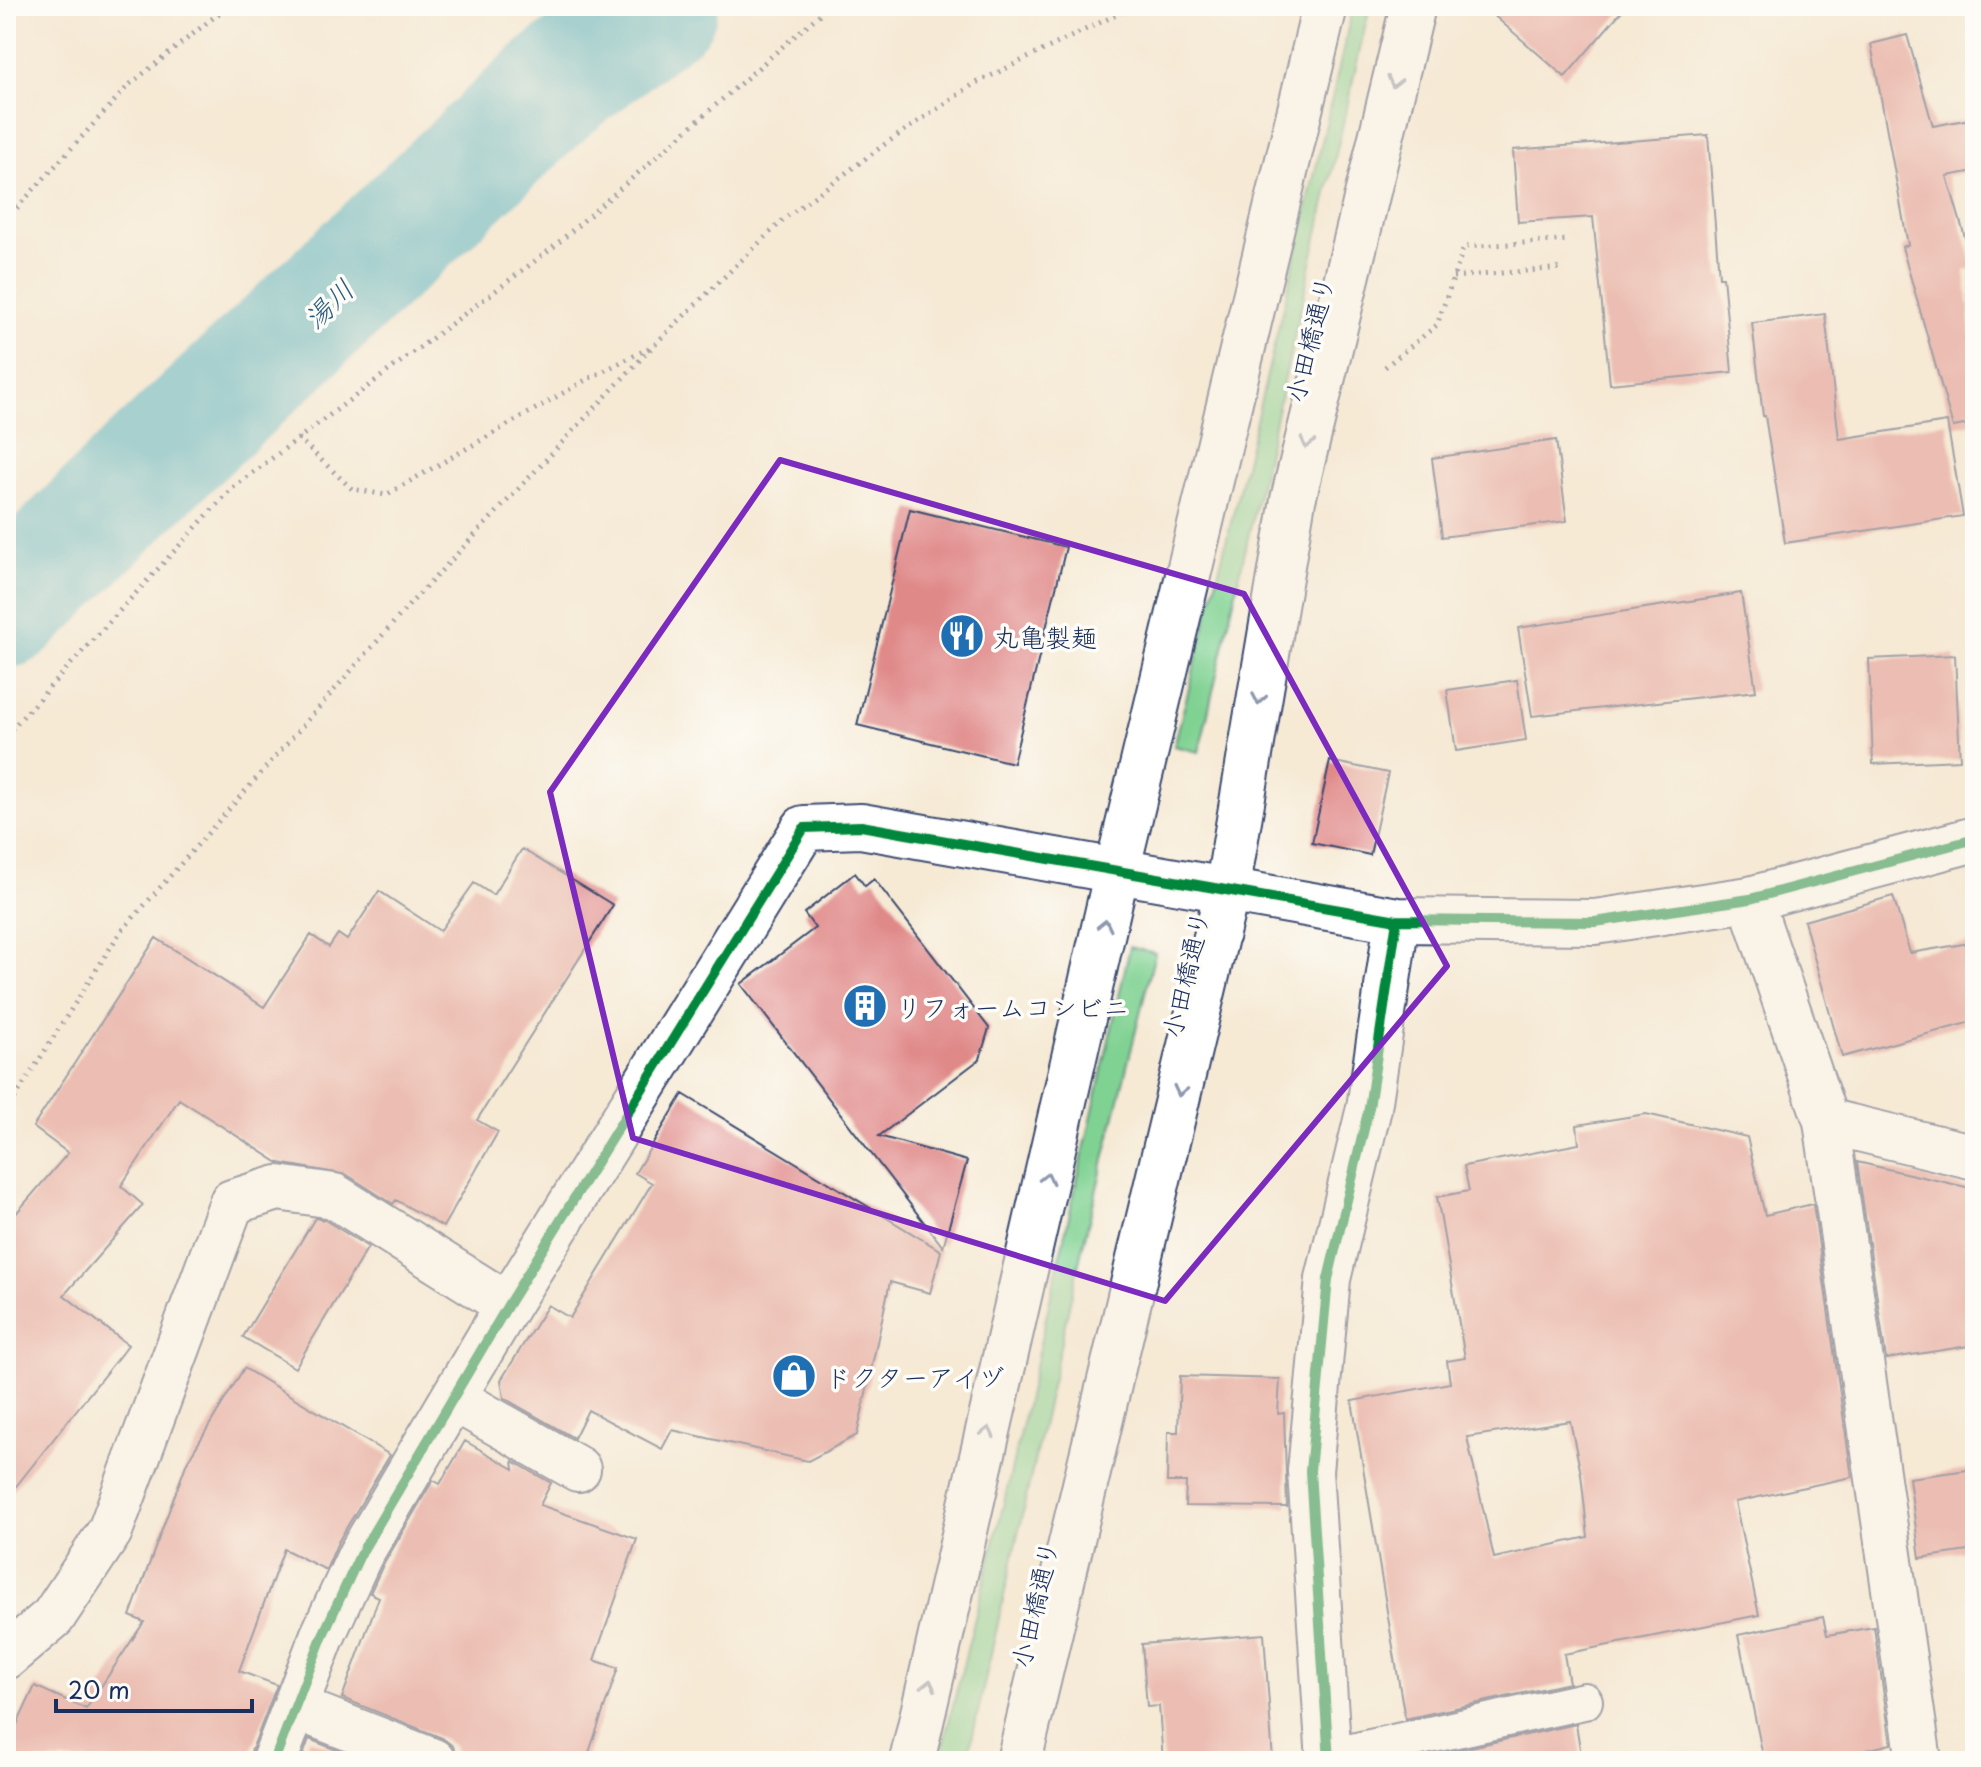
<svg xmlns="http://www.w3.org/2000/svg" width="1981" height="1767" viewBox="0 0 1981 1767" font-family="'Playpen Sans','Klee One',sans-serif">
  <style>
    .green { fill: #80d293; stroke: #4e8078; stroke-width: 2 }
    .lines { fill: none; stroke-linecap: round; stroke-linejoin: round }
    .river { stroke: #47b1c6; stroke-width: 118 }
    .building { fill: #e08989; fill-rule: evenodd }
    .service-casing { stroke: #3c4b70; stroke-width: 40 }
    .minor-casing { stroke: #3c4b70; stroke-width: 48 }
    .primary-casing { stroke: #3c4b70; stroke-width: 48 }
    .path { stroke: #3c4b70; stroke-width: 5; stroke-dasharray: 2 6; stroke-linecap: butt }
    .service { stroke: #fff; stroke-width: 36 }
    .minor { stroke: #fff; stroke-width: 44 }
    .primary { stroke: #fff; stroke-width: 44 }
    .cycleway-casing { stroke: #fdfcf7; stroke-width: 15 }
    .cycleway { stroke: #00873e; stroke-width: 10 }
    .oneway { stroke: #8d97ae }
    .marked { fill: none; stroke: #7b2cbf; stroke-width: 6; stroke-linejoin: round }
    .labels { text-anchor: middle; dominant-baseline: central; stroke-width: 7; stroke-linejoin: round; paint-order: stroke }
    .street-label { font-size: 26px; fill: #1b2f5e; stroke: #fdfcf7 }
    .poi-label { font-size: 26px; fill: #1b2f5e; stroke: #fdfcf7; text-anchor: start }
    .water-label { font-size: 28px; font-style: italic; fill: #2a5c82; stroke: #fdfcf7 }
  </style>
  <rect width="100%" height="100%" fill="#fdfcf7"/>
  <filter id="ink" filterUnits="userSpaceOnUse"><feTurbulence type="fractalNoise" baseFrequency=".0125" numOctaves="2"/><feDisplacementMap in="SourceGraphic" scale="16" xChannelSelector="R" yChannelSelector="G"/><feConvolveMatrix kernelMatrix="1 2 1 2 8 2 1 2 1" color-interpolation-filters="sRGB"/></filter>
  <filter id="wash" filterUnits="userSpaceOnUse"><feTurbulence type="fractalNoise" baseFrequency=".006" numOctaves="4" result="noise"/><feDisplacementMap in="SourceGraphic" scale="32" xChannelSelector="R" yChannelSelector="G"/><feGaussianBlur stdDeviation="1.8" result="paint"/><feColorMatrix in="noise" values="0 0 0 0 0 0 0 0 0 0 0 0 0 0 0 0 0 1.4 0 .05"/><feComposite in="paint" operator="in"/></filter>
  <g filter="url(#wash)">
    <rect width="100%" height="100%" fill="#f6ead5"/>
    <path class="green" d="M1353 6H1370L1199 752 1174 746C1238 501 1297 254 1353 6Z
      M1130 947 1155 953 1081 1253 967 1761H939L1005 1498Z"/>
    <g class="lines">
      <path class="river" d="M6 609 141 476 551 90 659 6"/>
    </g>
    <g id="blocks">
      <path class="building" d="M1483 6H1626L1565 77Z
        M1907 35 1933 126 1975 118V171L1947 176 1974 268 1965 271 1975 366V423L1953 427 1902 247 1908 245 1871 44Z
        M1708 135 1719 277H1723L1732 372 1610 384 1593 217 1518 222 1513 150Z
        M1825 314 1839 439 1947 422 1963 516 1785 543 1765 416H1763L1752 323Z
        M1556 440 1567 521 1442 537 1432 458Z
        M910 509 1066 547 1013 763 857 725Z
        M1741 593 1756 691 1532 716 1518 628Z
        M1955 655 1960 760 1873 764 1869 659Z
        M1517 680 1526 740 1456 751 1447 690Z
        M1330 761 1388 773 1370 855 1312 843Z
        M522 849 613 905 477 1120 498 1132 443 1227 396 1200 393 1204 347 1175 279 1163 179 1099 121 1186 143 1205 64 1295 128 1345 6 1499V1225L68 1153 33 1127 156 938 264 1007 311 935 329 947 338 934 347 940 379 891 440 931 474 883 493 895Z
        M855 873 865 886 874 879 989 1028 980 1059 879 1136 967 1161 943 1247 741 984 815 928 804 913Z
        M1893 896 1910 953 1975 942V1021L1842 1057 1804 921Z
        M683 1094 941 1251 930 1293 890 1282 857 1435 808 1461 672 1430 662 1449 588 1410 574 1438 504 1398 501 1380 548 1305 570 1318 652 1183 635 1173Z
        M1646 1114 1747 1137 1765 1215 1813 1204 1852 1477 1735 1502 1759 1615 1564 1654 1569 1683 1405 1719 1352 1401 1450 1383 1447 1361 1465 1358 1437 1197 1469 1191 1464 1166 1579 1144 1577 1125ZM1570 1421 1581 1474 1588 1537 1494 1558 1467 1437Z
        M1857 1162 1975 1189V1345L1886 1359Z
        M315 1218 325 1220 368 1247 295 1368 243 1337Z
        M244 1368 390 1455 338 1542 326 1570 284 1549 239 1671 277 1685 251 1752 250 1761H6V1748L35 1686 86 1709 144 1622 130 1616 187 1462Z
        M1180 1376 1280 1379 1278 1414 1284 1413 1287 1507 1185 1506 1186 1482H1167L1168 1432H1178Z
        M465 1441 514 1469 513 1461 551 1483 540 1505 637 1539 594 1660 618 1668 586 1761H457L453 1746 442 1738 342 1698 379 1597 370 1593 382 1567 433 1480 440 1484Z
        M1975 1469V1550L1920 1558 1909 1478Z
        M1823 1617 1827 1635 1874 1627 1891 1744 1820 1761H1764L1738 1635Z
        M1264 1634 1273 1761H1163L1159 1706 1147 1707 1142 1644Z
        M1576 1724 1582 1761H1413L1412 1760Z
        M309 1739 364 1761H301Z"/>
    </g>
  </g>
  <g filter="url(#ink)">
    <use href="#blocks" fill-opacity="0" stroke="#3c4b70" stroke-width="2"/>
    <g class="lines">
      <g class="service-casing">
        <path id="service" d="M1329 1757 1584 1701"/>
      </g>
      <g class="minor-casing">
        <path id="minor" d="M1750 899 1826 1121 1975 1157
          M1826 1121 1919 1761
          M453 1398 578 1469
          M6 1657 53 1617 110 1531 232 1202 278 1188 334 1196 508 1305
          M295 1707 433 1761
          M274 1761 322 1637 360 1555 508 1305 804 828 861 826 1397 920 1595 922 1750 899 1975 839
          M1329 1761 1310 1471 1328 1279 1369 1108 1397 920"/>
      </g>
      <g class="primary-casing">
        <path id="primary" d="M912 1761 1117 871 1325 6
          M1019 1761 1227 891 1293 500 1413 6"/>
      </g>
      <path class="path" d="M6 220 129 85 228 6
        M1453 277 1563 268
        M1385 367 1437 325 1464 247 1569 240
        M298 438 352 489 386 495 584 381 651 347
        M6 735 231 489 551 249 829 6
        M6 1112 119 934 410 604 655 344 785 218 885 144 974 84 1134 6"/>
      <use href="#service" class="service"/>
      <use href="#minor" class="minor"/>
      <use href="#primary" class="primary"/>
      <g class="cycleway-casing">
        <path id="cycleway" d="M274 1761 322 1637 360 1555 508 1305 804 828 861 826 1397 920 1595 922 1750 899 1975 839
          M1329 1761 1310 1471 1328 1279 1369 1108 1397 920"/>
      </g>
      <use href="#cycleway" class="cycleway"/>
    </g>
    <defs><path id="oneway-chevron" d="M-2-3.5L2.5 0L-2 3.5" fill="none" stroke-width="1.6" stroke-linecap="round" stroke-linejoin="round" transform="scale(2)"/></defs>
    <g class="oneway">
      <use href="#oneway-chevron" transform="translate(1394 82) rotate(104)"/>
      <use href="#oneway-chevron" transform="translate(1307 443) rotate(104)"/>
      <use href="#oneway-chevron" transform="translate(1259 699) rotate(100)"/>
      <use href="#oneway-chevron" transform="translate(1105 925) rotate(-77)"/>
      <use href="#oneway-chevron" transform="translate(1180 1091) rotate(103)"/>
      <use href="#oneway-chevron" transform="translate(1047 1178) rotate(-77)"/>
      <use href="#oneway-chevron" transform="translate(988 1432) rotate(-77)"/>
      <use href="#oneway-chevron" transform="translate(929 1685) rotate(-77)"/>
    </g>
  </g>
  <path d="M0 0H1981V1767H0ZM780 460 1244 594 1447 966 1165 1301 633 1138 550 792Z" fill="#f6ead5" fill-opacity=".55" fill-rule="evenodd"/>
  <path class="marked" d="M780 460 1244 594 1447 966 1165 1301 633 1138 550 792Z"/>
  <defs>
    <g id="restaurant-disc" transform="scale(2.3)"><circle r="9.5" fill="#1f6fb2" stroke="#fdfcf7"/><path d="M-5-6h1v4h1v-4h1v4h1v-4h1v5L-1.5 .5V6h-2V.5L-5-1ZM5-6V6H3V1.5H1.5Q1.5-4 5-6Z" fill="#fff"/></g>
    <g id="building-disc" transform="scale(2.3)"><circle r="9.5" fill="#1f6fb2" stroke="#fdfcf7"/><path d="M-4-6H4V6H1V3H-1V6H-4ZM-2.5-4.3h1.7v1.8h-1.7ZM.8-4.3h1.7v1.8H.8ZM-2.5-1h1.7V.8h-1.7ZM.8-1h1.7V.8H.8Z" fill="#fff"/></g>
    <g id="shop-disc" transform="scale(2.3)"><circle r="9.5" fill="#1f6fb2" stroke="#fdfcf7"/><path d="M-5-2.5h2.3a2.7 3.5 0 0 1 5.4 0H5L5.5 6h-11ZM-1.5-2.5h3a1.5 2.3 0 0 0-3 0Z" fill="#fff"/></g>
  </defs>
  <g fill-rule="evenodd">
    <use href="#restaurant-disc" x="962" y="636"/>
    <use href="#building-disc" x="865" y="1006"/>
    <use href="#shop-disc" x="794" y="1376"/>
  </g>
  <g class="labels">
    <g class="street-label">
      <text transform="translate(1309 339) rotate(-76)">小田橋通り</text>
      <text transform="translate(1185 974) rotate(-77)">小田橋通り</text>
      <text transform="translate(1034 1604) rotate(-77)">小田橋通り</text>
    </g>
    <g class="poi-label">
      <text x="993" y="636">丸亀製麺</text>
      <text x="896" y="1006">リフォームコンビニ</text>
      <text x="825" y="1376">ドクターアイヅ</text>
    </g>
    <g class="water-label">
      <text transform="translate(328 303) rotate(-44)">湯川</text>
    </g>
  </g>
  <rect width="1981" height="1767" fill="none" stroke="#fdfcf7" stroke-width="32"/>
  <path d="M56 1699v12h196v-12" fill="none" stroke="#1b2f5e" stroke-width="4"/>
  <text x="68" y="1699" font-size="24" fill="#1b2f5e" stroke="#fdfcf7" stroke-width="6" paint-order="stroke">20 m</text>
</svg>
